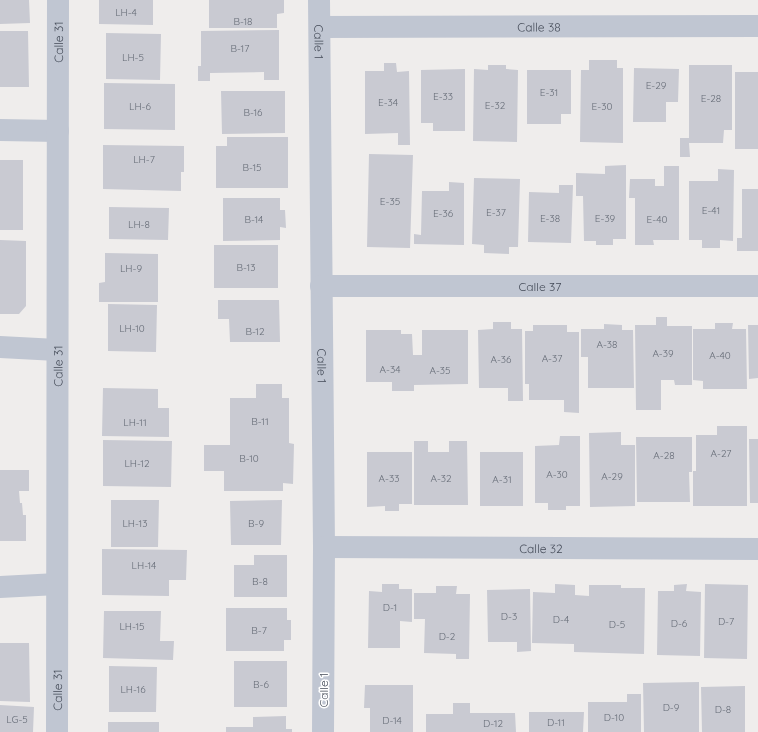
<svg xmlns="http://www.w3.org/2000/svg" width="758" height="732" viewBox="0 0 758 732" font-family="Quicksand,sans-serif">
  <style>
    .building { fill: #c9cad2 }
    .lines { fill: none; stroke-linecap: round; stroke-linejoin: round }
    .minor { stroke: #c0c6d2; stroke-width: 22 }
    .labels { text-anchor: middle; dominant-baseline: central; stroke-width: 3; stroke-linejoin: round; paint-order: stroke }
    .number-label { font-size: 10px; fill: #666c77 }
    .street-label { font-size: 12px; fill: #454c59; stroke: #fff }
  </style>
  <rect width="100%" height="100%" fill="#efedec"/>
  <path class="building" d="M0 0H29L30 23 0 24Z
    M99 0H153V25L99 24Z
    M209 0H284V13L277 14V28H209Z
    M279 30V80H264V72L210 73V81H198V66H201V31Z
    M0 31H28L29 87H0Z
    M106 33 161 34 160 80 106 79Z
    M589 60H617V68H623V143L580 142 581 70H589Z
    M384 63H396L397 72 409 71 410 145H398V133L365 134V71H384Z
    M488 65H506V69L518 70 517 142 473 141 474 69 488 70Z
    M689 65H732V130H724L723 143H689L690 157H680V138H689Z
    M634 68 679 69 678 102H666V122H633Z
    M465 69V131H433V123H421V70Z
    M527 70H571V114H561V124H527Z
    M735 72H758V149H735Z
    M104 83 175 84V130L104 129Z
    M221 91H285V133L222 134Z
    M227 137H288V188H216V146H227Z
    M103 145 184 146V172H181V191L103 189Z
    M369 154 413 155 410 248 367 247Z
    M0 160H23V230H0Z
    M626 165V239H613V245H596V241H584L583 196H576V173L605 174V166Z
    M664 166H679V240H653L654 245H635V198H629L630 179H655V186H664Z
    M718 169 734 170 733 241 720 240V248H702V240H689V181H718Z
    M474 178 520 179 518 247H509V254L484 253V245L472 244Z
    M449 182 464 183V245L414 244V234L421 235 422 191H449Z
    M559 185H573L571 243 528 242 529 192 559 193Z
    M742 189H758V251H737V238H742Z
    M223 198H280V210H285L286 228 280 227V240L223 241Z
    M109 207 169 208 168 240 109 239Z
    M0 240 26 241V306L19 314H0Z
    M214 245H278V288H214Z
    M105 253 158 254V302H99V283L105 282Z
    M218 300H279L280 342H230L229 319H218Z
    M108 304 157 305 156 352 108 351Z
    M656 317H667V326H692V385H675L674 380H661V410H636L635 325H656Z
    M493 322H511V329H522L523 401H508V388H479L478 330 493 329Z
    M715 323H733L732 329H746L747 389H703V381L693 380V329H715Z
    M604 324 622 325V330H633L634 388H588V357H581V329H604Z
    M533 325H567V332H579V413L564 412V400H529V384H525V331H533Z
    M748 325H758V378L749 379Z
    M366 330H401V334H412L413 355H422V330H468V384L414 385V391H392V382H366Z
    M256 384H282V398H289V443L294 444 293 484 283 483V491H224V471H204V445H230V398H256Z
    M103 388 158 389V408H169V437L102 436Z
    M717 426H747V506H693V471H696V435H717Z
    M621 432V445H635V506L590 507 589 433Z
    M560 436H580V506H566V510H548V503H535V446L559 445Z
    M636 437H692V472H689L690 502H637Z
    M749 439H758V503H750Z
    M103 440 172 441 171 487 103 486Z
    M414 441H428V452H449V441H467L468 505H414Z
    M367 452H412V504H399V511H385V506L367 507Z
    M480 452H523V506H480Z
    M0 470H29V491H19L20 503H22L23 515H26V541H0Z
    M111 500H159L158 547H111Z
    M282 500 281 545H231L230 501Z
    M102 549 187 550 186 580H169V596L102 595Z
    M254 555H287V597H234V565H254Z
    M382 584H399V589H412V622L400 621V648H368L369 591 382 592Z
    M555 584 575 585V595L589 596V585H621V588H645L644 654 574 652V644L532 643 533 592 555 593Z
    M687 584 686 591 701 592 700 656 657 655 658 591H674V585Z
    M705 584 748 585 747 659 704 658Z
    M436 586H457L456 594H470L469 659H456V654L424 653 425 619H414V593H436Z
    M530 589 531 651 517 652V642H488L487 590Z
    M226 608H287V620H291V640H284V651H226Z
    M104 611H161L160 641H174L173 660 103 658Z
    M0 643H29L30 702 0 701Z
    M234 661H287V707H234Z
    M109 666 157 667 156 712H109Z
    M699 682V732H644L643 683Z
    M365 685H413V732H370V708H364Z
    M745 686V732H702L701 687Z
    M627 694H641V732H588V702H627Z
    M453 703H470V713H515L516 732H426V714H453Z
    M0 705 34 707 33 732H0Z
    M529 712H584L583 732H529Z
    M286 716V729H292V732H226V727H253V717Z
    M108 722H159V732H108Z"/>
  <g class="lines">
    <g class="minor">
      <path id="s1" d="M319 0 324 547 323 732"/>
      <path id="s2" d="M320 27 758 26"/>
      <path d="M0 130 58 131"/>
      <path id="s3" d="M321 286H758"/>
      <path d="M0 347 57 350"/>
      <path id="s4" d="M324 547 758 549"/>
      <path d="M0 587 57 584"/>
      <path id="s5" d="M57 732 58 0"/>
    </g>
  </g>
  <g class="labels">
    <g class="number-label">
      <text x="126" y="12">LH-4</text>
      <text x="243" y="21">B-18</text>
      <text x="240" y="48">B-17</text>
      <text x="133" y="57">LH-5</text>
      <text x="656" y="85">E-29</text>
      <text x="549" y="92">E-31</text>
      <text x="443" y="96">E-33</text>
      <text x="711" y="98">E-28</text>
      <text x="388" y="102">E-34</text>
      <text x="495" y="105">E-32</text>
      <text x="140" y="106">LH-6</text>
      <text x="602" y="106">E-30</text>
      <text x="253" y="112">B-16</text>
      <text x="144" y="159">LH-7</text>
      <text x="252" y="167">B-15</text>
      <text x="390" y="201">E-35</text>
      <text x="711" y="210">E-41</text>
      <text x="496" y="212">E-37</text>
      <text x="443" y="213">E-36</text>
      <text x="550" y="218">E-38</text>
      <text x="605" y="218">E-39</text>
      <text x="254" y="219">B-14</text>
      <text x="657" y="219">E-40</text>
      <text x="139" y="224">LH-8</text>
      <text x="246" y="267">B-13</text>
      <text x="131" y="268">LH-9</text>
      <text x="132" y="328">LH-10</text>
      <text x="255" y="331">B-12</text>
      <text x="607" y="344">A-38</text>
      <text x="663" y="353">A-39</text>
      <text x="720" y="355">A-40</text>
      <text x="552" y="358">A-37</text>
      <text x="501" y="359">A-36</text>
      <text x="390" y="369">A-34</text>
      <text x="440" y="370">A-35</text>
      <text x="260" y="421">B-11</text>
      <text x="135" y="422">LH-11</text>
      <text x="721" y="453">A-27</text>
      <text x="664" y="455">A-28</text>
      <text x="249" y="458">B-10</text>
      <text x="137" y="463">LH-12</text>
      <text x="557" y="474">A-30</text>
      <text x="612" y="476">A-29</text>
      <text x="389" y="478">A-33</text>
      <text x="441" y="478">A-32</text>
      <text x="502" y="479">A-31</text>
      <text x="135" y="523">LH-13</text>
      <text x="256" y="523">B-9</text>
      <text x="144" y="565">LH-14</text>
      <text x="260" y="581">B-8</text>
      <text x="390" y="607">D-1</text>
      <text x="509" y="616">D-3</text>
      <text x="561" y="619">D-4</text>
      <text x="726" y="621">D-7</text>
      <text x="679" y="623">D-6</text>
      <text x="617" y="624">D-5</text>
      <text x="132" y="626">LH-15</text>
      <text x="259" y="630">B-7</text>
      <text x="447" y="636">D-2</text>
      <text x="261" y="684">B-6</text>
      <text x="133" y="689">LH-16</text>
      <text x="671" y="707">D-9</text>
      <text x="723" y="709">D-8</text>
      <text x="614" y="717">D-10</text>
      <text x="17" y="719">LG-5</text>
      <text x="392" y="720">D-14</text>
      <text x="556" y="722">D-11</text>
      <text x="493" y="723">D-12</text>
    </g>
    <g class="street-label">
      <text stroke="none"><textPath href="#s2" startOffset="219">Calle 38</textPath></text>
      <text stroke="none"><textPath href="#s5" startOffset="690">Calle 31</textPath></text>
      <text stroke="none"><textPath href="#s1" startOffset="42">Calle 1</textPath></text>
      <text stroke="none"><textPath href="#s3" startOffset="219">Calle 37</textPath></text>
      <text stroke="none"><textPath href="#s5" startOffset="366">Calle 31</textPath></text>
      <text stroke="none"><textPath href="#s1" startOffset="366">Calle 1</textPath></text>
      <text stroke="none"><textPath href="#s4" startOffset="217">Calle 32</textPath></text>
      <text stroke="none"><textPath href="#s5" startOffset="42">Calle 31</textPath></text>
      <text transform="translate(323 690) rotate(-90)">Calle 1</text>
    </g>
  </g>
</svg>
